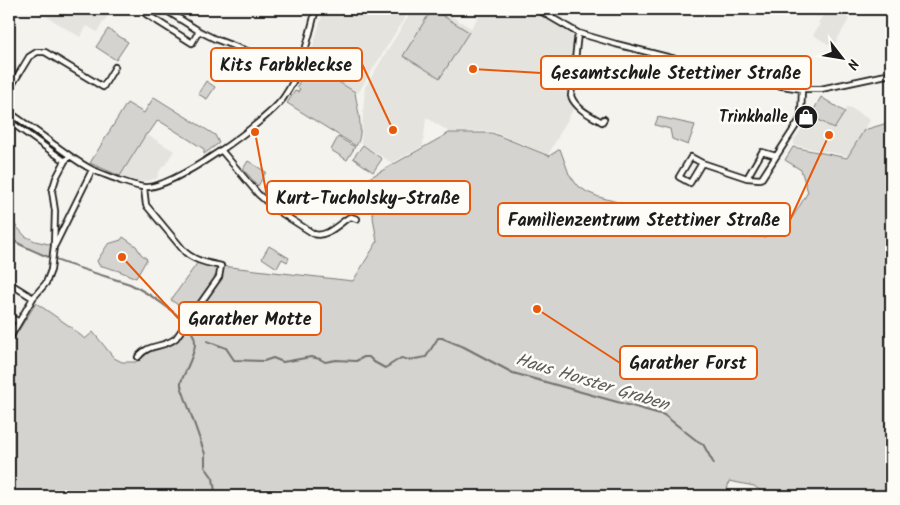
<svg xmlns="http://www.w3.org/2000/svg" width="900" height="505" viewBox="0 0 900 505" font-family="Kalam,sans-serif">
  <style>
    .built { fill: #e4e3de }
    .green { fill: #d4d3cf; stroke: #787876 }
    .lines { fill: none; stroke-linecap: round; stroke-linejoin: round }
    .stream { stroke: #72716f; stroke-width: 2 }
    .street-casing { stroke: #1c1c1c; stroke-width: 8 }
    .street { stroke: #fdfcf7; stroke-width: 4.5 }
    .labels { text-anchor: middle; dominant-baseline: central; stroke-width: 5; stroke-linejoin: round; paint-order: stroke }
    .poi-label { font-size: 16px; font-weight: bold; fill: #1c1c1c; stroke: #fdfcf7; text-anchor: end }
    .water-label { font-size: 18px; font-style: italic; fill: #5c5c5a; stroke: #fdfcf7 }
    .leader { fill: none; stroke: #e8590c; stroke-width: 2 }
    .callout-dot { fill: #e8590c; stroke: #fdfcf7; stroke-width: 2 }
    .callout { fill: #fdfcf7; stroke: #e8590c; stroke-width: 2 }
    .callout-label { font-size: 18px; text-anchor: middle; font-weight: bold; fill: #1c1c1c }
  </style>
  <rect width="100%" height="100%" fill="#f4f3ee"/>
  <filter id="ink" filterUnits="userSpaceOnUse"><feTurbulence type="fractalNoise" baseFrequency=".02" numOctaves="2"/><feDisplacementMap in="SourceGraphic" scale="10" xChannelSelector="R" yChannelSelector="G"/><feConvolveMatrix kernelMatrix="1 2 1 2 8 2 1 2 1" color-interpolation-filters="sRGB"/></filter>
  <g filter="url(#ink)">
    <path class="built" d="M36 9H112L97 32 87 26 80 37 36 10Z
      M324 9H399L407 14 358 93 308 63Z
      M413 9H439L471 28 484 9H530L572 35 575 39 567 90 568 99 574 108 548 155 492 131 449 132 426 117 423 146 392 163 361 143 365 87Z
      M797 9H823L818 17Z
      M827 9H837L841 11 840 13 849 19 833 47 813 35 820 24 818 23Z
      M847 107 851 108 870 120 848 156 794 145V140L811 115 834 129Z
      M146 134 174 151 165 165 162 167 158 174 157 178 147 181H137L120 176Z"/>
    <path class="green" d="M432 9 469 32 440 78 403 56Z
      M108 29 128 42 116 60 96 47Z
      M308 63 355 92C357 107 365 133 356 146L287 103 295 91 298 92 300 89 297 87Z
      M206 81 215 87 207 99 198 94Z
      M154 97 215 135 219 143 204 154V149L158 120 149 133 146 134 120 176 90 163 127 103 144 113Z
      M821 97 845 112 834 129 811 115Z
      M658 117 695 125 688 145 672 139 670 129 655 125Z
      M891 122V496H768L754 486 729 481 726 496H9V346L36 303 68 325 85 339 93 332 114 358 122 362H136L146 350 171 343 192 315 171 300 198 262 221 266 353 281 377 242 371 204 369 178 449 133H492L549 156 560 149 569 174 577 185 587 192 599 197 680 219 682 214 726 226 752 237H764L776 233 786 228 808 192 801 170 785 160 793 147 847 158 864 130Z
      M338 137 355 147 347 160 331 150Z
      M363 145 382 159 373 172 353 158Z
      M248 161 266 172 258 186 243 169Z
      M9 218 25 236 35 241 53 245 52 258 22 246 9 239Z
      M123 237 136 246 141 254 147 259 136 278 119 271 99 265 97 261 108 244 121 240Z
      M269 246 289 258 287 262 282 259 277 268 262 258Z"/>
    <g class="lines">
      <path class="stream" d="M9 238C46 260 89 271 130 284 148 293 194 321 195 342 196 353 185 371 181 382V386L205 454V467L213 478 215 492 218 496
        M207 341 226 348 234 360 264 361 273 358 283 362 311 357 320 359 325 362 336 360 356 361 364 357H369L374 362 385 368 401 358 409 360 426 357 438 338H442L464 347 513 373 664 415 696 440 703 444 714 464
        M210 496 215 492"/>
      <g class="street-casing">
        <path id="street" d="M150 9 146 14 192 43 199 31
          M164 9 199 31 215 39 298 70
          M537 9 578 33 616 44 782 86 802 89H821L891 74
          M578 33 571 96C576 109 590 115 602 122L604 119
          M9 90 29 57 37 52H45L103 87 115 67
          M9 112C23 122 38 132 52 143 65 152 78 163 93 170 102 174 112 177 121 181 128 183 135 186 143 187 169 192 269 120 284 97 302 71 308 39 316 9
          M9 121 65 161
          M221 150 258 194 275 209 314 234C326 238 339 224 348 218L351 217 357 219
          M776 156 762 152 747 178 760 179 762 178 799 121 801 116 802 89
          M702 163 690 183 679 177 691 157 702 163 747 178
          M55 245 92 170
          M9 283 33 298
          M9 316 19 322
          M9 339 33 298 46 283 51 270 54 246 55 211 52 191 56 178 65 161 70 156
          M138 357C150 342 163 349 176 338L219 277 221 266C208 263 195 261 185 252L146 205 144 188"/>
      </g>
      <use href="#street" class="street"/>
    </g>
  </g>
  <defs>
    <g id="shop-disc" transform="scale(1.25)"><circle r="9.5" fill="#1c1c1c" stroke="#fdfcf7"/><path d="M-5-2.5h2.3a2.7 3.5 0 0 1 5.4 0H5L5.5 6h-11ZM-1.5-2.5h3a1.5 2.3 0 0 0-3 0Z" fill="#fff"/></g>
  </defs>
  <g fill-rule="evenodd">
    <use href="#shop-disc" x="806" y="117"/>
  </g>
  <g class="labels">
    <g class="poi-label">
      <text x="788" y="117">Trinkhalle</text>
    </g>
    <g class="water-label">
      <text transform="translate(592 383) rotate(17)">Haus Horster Graben</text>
    </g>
  </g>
  <path class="leader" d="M393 130L362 64M473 69L541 73M255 132L267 197M829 135L790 220M122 257L179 319M537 309L620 363"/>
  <g class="callout-dot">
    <circle cx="393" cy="130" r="5"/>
    <circle cx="473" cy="69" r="5"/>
    <circle cx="255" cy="132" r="5"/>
    <circle cx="829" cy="135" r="5"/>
    <circle cx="122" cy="257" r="5"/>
    <circle cx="537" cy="309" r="5"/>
  </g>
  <g class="callout">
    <rect x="211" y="48" width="151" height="33" rx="5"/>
    <rect x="541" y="56" width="270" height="33" rx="5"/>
    <rect x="267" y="181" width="203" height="33" rx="5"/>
    <rect x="498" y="203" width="292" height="33" rx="5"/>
    <rect x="179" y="302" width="142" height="33" rx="5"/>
    <rect x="620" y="346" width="137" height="33" rx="5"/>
  </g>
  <g class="callout-label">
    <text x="286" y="71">Kits Farbkleckse</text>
    <text x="676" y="79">Gesamtschule Stettiner Straße</text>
    <text x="368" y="204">Kurt-Tucholsky-Straße</text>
    <text x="644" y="226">Familienzentrum Stettiner Straße</text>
    <text x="250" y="325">Garather Motte</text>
    <text x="688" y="369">Garather Forst</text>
  </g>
  <rect width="900" height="505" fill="none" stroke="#fdfcf7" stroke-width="30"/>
  <rect x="15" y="15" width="870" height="475" fill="none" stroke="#1c1c1c" stroke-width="2" filter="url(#ink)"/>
  <g transform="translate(842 58) rotate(121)" stroke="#fdfcf7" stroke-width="4" paint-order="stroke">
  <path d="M0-4L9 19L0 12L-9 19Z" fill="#1c1c1c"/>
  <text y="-8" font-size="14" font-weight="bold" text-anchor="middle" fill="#1c1c1c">N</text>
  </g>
</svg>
